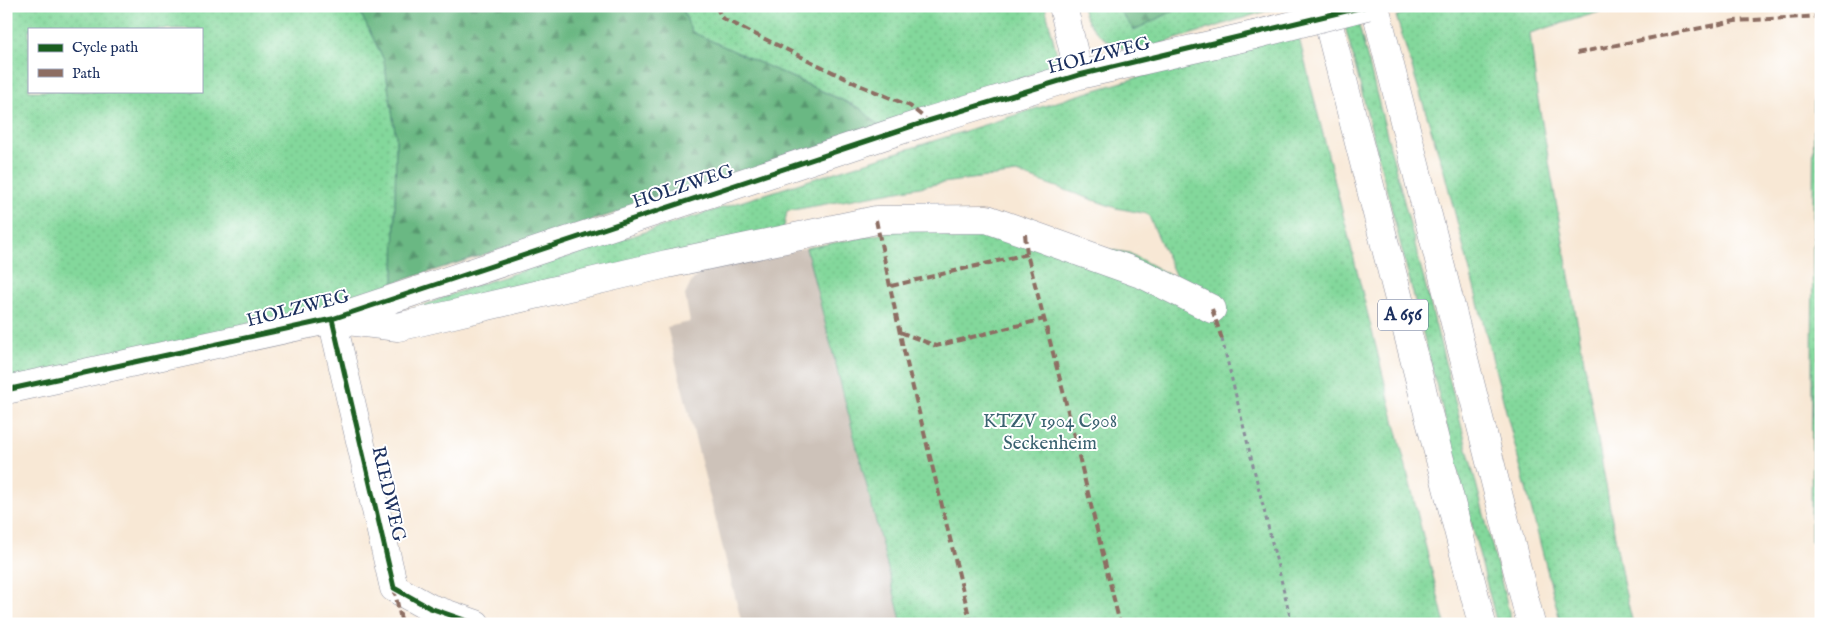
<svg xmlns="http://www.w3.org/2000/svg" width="1827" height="630" viewBox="0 0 1827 630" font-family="'IM FELL English',serif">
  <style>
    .industrial { fill: #cdc2b9 }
    .grass { fill: url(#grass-dots); stroke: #4f847c; fill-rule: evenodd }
    .forest { fill: url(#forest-firs); stroke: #427470 }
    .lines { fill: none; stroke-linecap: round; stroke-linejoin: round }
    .minor-casing { stroke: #8a8c9a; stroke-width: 29 }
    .highway-casing { stroke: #8a8c9a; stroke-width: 29 }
    .path { stroke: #8a8c9a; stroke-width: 3; stroke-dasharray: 4 4; stroke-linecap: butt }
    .minor { stroke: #fff; stroke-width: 28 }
    .highway { stroke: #fff; stroke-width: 28 }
    .minor-bridge-casing { stroke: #8a8c9a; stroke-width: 29; stroke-linecap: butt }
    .minor-bridge { stroke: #fff; stroke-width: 28 }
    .quiet { stroke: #8d6e63; stroke-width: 4; stroke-dasharray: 8 4; stroke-linecap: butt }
    .cycleway-casing { stroke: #fff; stroke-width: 8 }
    .cycleway { stroke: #1b5e20; stroke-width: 5 }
    .labels { text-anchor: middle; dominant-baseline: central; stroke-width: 4; stroke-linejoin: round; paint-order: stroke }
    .shield { fill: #fff; stroke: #5f6d8e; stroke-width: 1 }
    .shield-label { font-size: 18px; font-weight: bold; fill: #1b2f5e }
    .street-label { font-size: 19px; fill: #1b2f5e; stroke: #fff }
    .park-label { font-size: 19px; fill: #3a6270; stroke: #fff }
  </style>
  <defs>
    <pattern id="grass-dots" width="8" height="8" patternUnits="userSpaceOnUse" patternTransform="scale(1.25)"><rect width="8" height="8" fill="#83d89b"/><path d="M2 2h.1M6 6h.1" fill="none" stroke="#71ba88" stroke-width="1.8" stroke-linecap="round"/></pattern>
    <pattern id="forest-firs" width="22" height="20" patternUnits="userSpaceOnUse" patternTransform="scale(1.25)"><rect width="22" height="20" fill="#6ab883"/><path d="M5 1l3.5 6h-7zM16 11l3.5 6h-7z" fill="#56966e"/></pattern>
  </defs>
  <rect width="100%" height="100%" fill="#fff"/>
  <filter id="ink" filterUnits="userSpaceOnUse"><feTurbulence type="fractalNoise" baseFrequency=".02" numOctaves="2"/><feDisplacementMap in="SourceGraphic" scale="10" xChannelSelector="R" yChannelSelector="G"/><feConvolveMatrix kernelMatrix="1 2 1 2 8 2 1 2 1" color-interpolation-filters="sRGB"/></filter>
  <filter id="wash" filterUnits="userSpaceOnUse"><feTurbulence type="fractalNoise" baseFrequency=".0096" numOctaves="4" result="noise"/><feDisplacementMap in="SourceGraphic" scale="20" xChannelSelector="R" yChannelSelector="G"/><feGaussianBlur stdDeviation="1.12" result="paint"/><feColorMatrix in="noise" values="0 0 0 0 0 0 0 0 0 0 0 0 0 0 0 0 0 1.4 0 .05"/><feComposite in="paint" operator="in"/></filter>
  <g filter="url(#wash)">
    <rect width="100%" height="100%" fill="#f8e8d5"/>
    <path class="industrial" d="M806 248 853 435 902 624H742L667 327 690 322 685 295 692 281 705 268Z"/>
    <path class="grass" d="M6 6H357L384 60 396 137 394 283 327 313 6 384ZM29 29H201V91H29Z
      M681 6H1045L1059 63 940 113 882 129 860 108 692 32Z
      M1082 6H1116L1134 30 1184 6H1282L1150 47C1143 48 1133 50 1126 49 1106 44 1086 27 1082 6Z
      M1340 6H1354L1512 624H1497Z
      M1432 6H1619L1530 33 1537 94 1623 582 1633 624H1561L1444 171 1396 16Z
      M1297 30 1445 624H902L806 248 912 228 987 229 1129 253 1177 279 1148 214 1116 208 1017 173 942 183 787 211 783 232 445 308 414 309 471 287 1079 95Z
      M1814 67 1821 68V543L1811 542Z"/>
    <path class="forest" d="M357 6H681L692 32 861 109 882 129 394 283 396 137 384 60Z
      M1116 6H1184L1134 30Z"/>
  </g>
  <g filter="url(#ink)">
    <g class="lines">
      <g class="minor-casing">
        <path id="minor" d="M1063 6 1079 75
          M332 319 394 588 430 608 476 624
          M339 320 398 327 667 264 876 220 987 219 1144 275 1212 309
          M6 390 332 319 928 121 1079 75 1254 35"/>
      </g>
      <g class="highway-casing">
        <path id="highway" d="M1324 6 1482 624
          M1375 6 1531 624"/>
      </g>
      <path class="path" d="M1222 339 1292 624"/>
      <use href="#minor" class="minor"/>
      <use href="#highway" class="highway"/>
      <g class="minor-bridge-casing">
        <path id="minor-bridge" d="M1254 35 1367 6"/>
      </g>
      <use href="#minor-bridge" class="minor-bridge"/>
      <path class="quiet" d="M716 6 722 18 859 85 910 106 928 121
        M1577 53 1735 21 1821 16
        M1821 209 1817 429 1821 459
        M876 220 902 343 971 624
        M1025 234 1027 254 1063 391 1120 624
        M891 286 1027 254
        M1212 309 1222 339
        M900 332 936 346 1044 319
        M394 588 402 624"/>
      <g class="cycleway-casing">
        <path id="cycleway" d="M332 319 394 588 430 608 476 624
          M6 390 332 319 928 121 1079 75 1367 6"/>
      </g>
      <use href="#cycleway" class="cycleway"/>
    </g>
  </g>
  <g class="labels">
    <rect class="shield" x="1378" y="299.5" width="50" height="31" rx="4"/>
    <g class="shield-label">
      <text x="1403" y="315">A 656</text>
    </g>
    <g class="street-label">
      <text transform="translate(1099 56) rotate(-14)">HOLZWEG</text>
      <text transform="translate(683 187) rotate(-18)">HOLZWEG</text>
      <text transform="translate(298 309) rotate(-14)">HOLZWEG</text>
      <text transform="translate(388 494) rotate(77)">RIEDWEG</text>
    </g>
    <g class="park-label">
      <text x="1050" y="422">KTZV 1904 C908<tspan x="1050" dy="22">Seckenheim</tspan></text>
    </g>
  </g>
  <rect width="1827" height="630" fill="none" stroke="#fff" stroke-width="25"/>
  <rect x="28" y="28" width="175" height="65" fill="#ffffff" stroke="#a4acbf"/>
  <rect x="38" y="44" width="25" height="8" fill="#1b5e20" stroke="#a4acbf"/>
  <text x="72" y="52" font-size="15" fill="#1b2f5e">Cycle path</text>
  <rect x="38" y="69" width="25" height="8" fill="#8d6e63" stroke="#a4acbf"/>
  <text x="72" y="78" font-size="15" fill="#1b2f5e">Path</text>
</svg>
